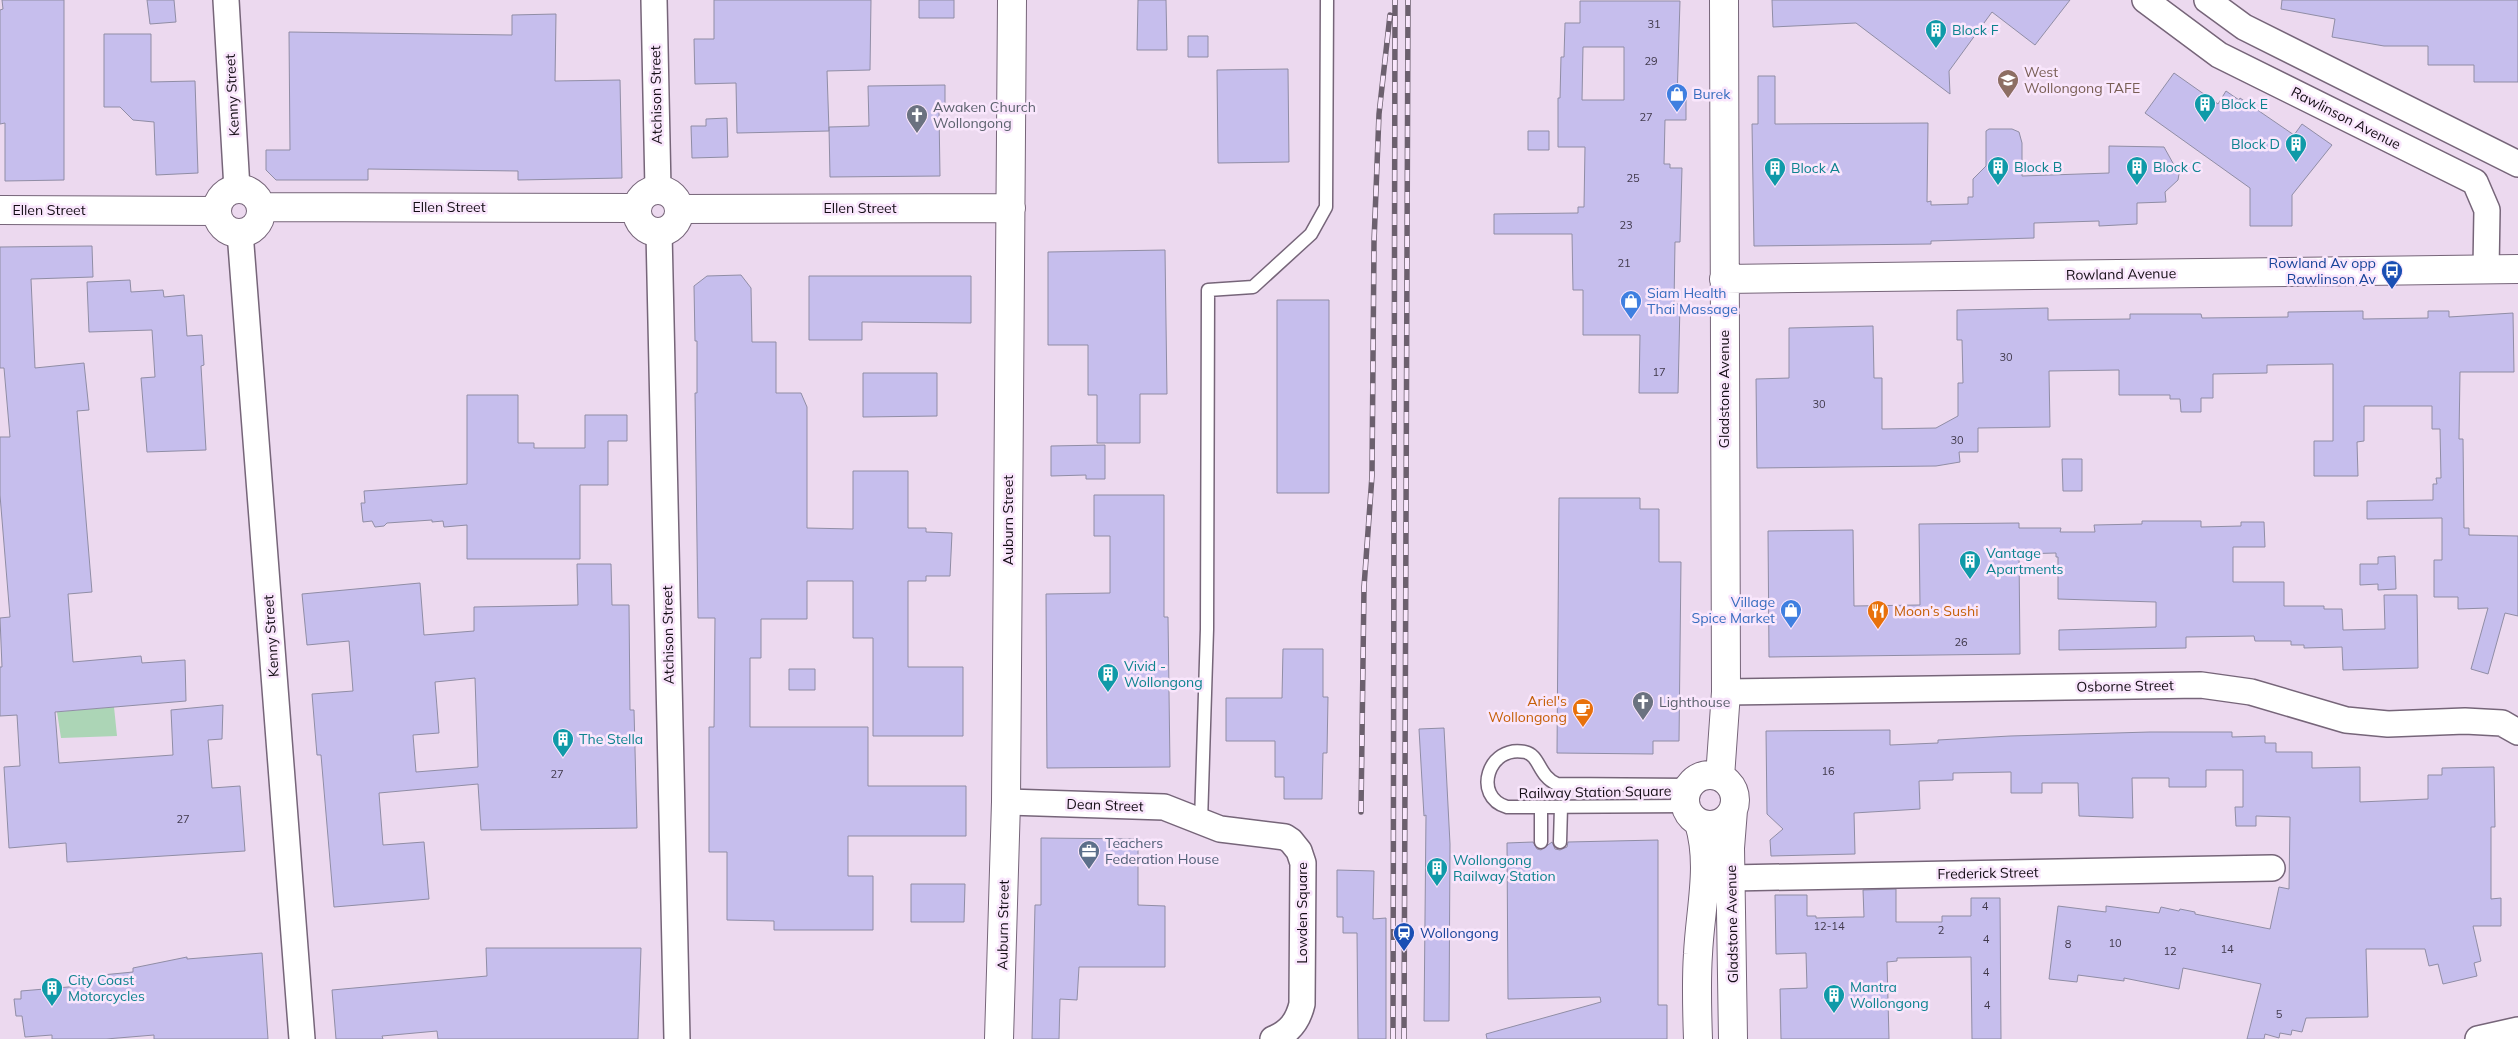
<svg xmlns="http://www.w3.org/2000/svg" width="2518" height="1039" viewBox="0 0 2518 1039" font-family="Mulish,sans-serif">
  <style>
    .green { fill: #acd5b6 }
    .building { fill: #c6beed; stroke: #908da5; fill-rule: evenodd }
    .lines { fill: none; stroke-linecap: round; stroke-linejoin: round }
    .lane-casing { stroke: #766579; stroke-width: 15 }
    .street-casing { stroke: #766579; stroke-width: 28 }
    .secondary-casing { stroke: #766579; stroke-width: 30 }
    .lane { stroke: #fff; stroke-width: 12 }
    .street { stroke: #fff; stroke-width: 25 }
    .secondary { stroke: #fff; stroke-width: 28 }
    .rail-casing { stroke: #6c606e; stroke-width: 5.5 }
    .rail { stroke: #f9e6fc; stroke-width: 4; stroke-dasharray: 11; stroke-linecap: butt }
    .labels { text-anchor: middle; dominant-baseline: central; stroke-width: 5; stroke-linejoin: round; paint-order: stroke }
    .number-label { font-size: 11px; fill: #40394b }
    .culture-label { font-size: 14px; fill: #0d838f; stroke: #f9e6fc; text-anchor: start }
    .education-label { font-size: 14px; fill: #785e54; stroke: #f9e6fc; text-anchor: start }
    .shop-label { font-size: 14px; fill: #366cbe; stroke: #f9e6fc; text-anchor: start }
    .street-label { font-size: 14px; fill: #140d15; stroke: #f9e6fc }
    .worship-label { font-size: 14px; fill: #5b616d; stroke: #f9e6fc; text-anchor: start }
    .transit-label { font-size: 14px; fill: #164399; stroke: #f9e6fc; text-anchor: end }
    .food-label { font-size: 14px; fill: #c56008; stroke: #f9e6fc; text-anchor: start }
    .service-label { font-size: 14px; fill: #4e5e75; stroke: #f9e6fc; text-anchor: start }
  </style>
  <rect width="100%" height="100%" fill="#ecd9ef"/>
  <path class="green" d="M114 707 117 736 61 738 57 712Z"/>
  <path class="building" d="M2 0H64V180L5 181V123L0 124V10L3 9Z
    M147 0H174L176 22 150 24Z
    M714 0H871L870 70 827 71 829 131 737 133 736 83 695 84 694 39H714Z
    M919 0H954V18H919Z
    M1138 0H1166L1167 50H1137Z
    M1772 0H2070L2035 45 1992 12 1949 71 1950 94 1856 23 1773 27Z
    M2282 0H2518V82H2474V65H2428V46H2384L2332 37 2335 19 2281 9Z
    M1580 1H1680L1677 100H1686V120H1665L1664 164H1670V168H1682L1680 242H1675L1674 304H1680L1678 393H1639L1640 335H1583V290H1573L1572 234H1494V214L1578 213V207H1584L1585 147H1558V98H1560L1561 57H1564L1565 23H1580ZM1583 47H1624V100H1582Z
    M556 14 555 81 620 80 622 178 518 180V171L368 169V180H276L266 170V150H290L289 32 512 35V15Z
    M104 34H151V82L195 81 198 173 156 175 154 122 133 120 120 107H104Z
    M1188 36H1208V57H1188Z
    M1288 69 1289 162 1218 163 1217 70Z
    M2174 73 2218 104 2226 91 2239 100 2240 98 2294 135 2302 124 2332 145 2292 195V226H2250V188L2145 113Z
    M1758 76H1775V124L1928 123 1927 202 1931 201V205L1968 204V197H1973V179L1986 166V131L1989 129H2012L2019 132 2022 143V176L2109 173V146L2164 147 2179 174 2178 180 2165 192 2166 202 2137 203V224L2099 226V221L2034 223V238L1931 241V244L1754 246 1752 124H1758Z
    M945 85V112H939L940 176 830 177 829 127 869 126 868 86Z
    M727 118 728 157 692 158 691 126H706V119Z
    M1528 131H1549V150H1528Z
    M92 246 93 277 31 279 35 368 84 363 89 410 77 411 92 592 68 594 73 662 141 656 142 663 185 660 186 701 55 712 59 763 173 755 171 710 223 705 222 739 208 740 212 788 240 786 245 851 67 862 66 843 9 848 4 767 20 766 17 715 0 716V667H2L0 618 10 617 0 495V437H10L4 368H0V247Z
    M1165 250 1167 394H1140V443H1097V395H1088V345H1048V252Z
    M741 275 751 288 752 342H776V393H801L807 407V528L853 529V471H908V528H926V532L952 533 950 576H926V581H908V667H963V736H873V638H853V581H807V619H761V658H750V727H868V786H966V836H848V876H873V930H774V921L727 920V852H709V727H714L715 618H698L695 393H697V341H695L694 286 707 276Z
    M809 276H971V323L862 322V340H809Z
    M130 280 131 292 163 290 164 297 184 295 187 336 202 335 204 365 201 366 206 450 147 452 141 378 155 377 152 330 89 332 87 282Z
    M1277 300H1329V493H1277Z
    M2048 308V320L2130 319V314H2201L2202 318 2288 317V312L2363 311V319L2428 318V311H2449V317L2513 313 2514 372H2460L2459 439H2463L2464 528H2469V535L2518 536V616L2505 613 2488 674 2471 669 2488 608 2458 609V597H2434V560H2442V518L2367 519V501L2433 500V484H2437L2436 478H2441L2440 429H2432V406H2364V441L2357 442 2358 476H2314V441H2333V364L2267 365V373L2213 374V398H2201V412H2181L2180 399H2170V395H2119V370L2049 371 2050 427 1978 428V452H1959L1960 462 1936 466 1757 468 1756 379 1789 378V328L1873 326 1874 378H1882V429L1936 428 1958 416V383H1963L1962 340H1957V310Z
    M863 373H937V416L863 417Z
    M467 395H518V443H534V448H585V415H627V441H608V485H580V559H467V525L444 527 443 521 432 522V520L387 523 384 526 375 527 372 521 363 522 361 503H365L364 491 467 484Z
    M1105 445V479H1086V475L1051 476V446Z
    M2062 459H2082V491H2063Z
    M1094 495H1164V617H1168L1170 767 1047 768 1046 594 1110 593V536H1094Z
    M1559 498H1640V509H1659V562H1681L1679 741H1653V754L1557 753Z
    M2142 521H2201V527L2241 526V522H2264L2265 547H2233V582H2284V606H2324V609H2342L2343 630 2385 629 2384 595H2417L2418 668 2343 670 2342 647 2304 648V645H2291V641H2255L2254 636 2186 637V648L2059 650V630L2156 627V602L2058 599V557H2056V553L2019 554 2020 654 1769 657 1768 531 1853 530 1854 606 1920 605 1919 524 2019 523V528H2061L2060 532H2095L2094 525 2142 524Z
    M2395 556 2396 589 2378 590V584L2360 585V564H2378V557Z
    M577 564H611L612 605H629L630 710H634L637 828 481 830 478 784 379 793 383 845 424 842 429 899 334 907 321 755H317L312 694 353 691 349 641 307 645 302 594 420 583 424 635 474 631V607L578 605ZM475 678 478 767 416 772 413 735 439 733 435 682Z
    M1283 649H1323V697H1328L1327 753H1323L1322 799H1284V777H1275V741H1226V698H1282Z
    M789 669H815V690H789Z
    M1444 728 1450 844 1449 1021H1424L1426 815 1424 816 1419 729Z
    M1890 730V745L1938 743V740L2010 736 2150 732H2232V737L2265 736V743H2276V752H2312V768L2360 767V802L2428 799V775H2442V768L2494 767 2495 827H2491V899L2501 898V926H2473L2481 961 2474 963 2477 976 2443 984 2438 964 2429 966 2425 949H2366L2368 1017 2306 1018 2302 1032 2292 1030 2291 1035 2280 1033 2279 1038 2265 1034 2264 1039H2247L2261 984 2183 968 2179 989 2124 978V981L2078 975 2077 982 2049 979 2058 906 2106 912V906L2159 913 2161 907 2179 911 2180 909 2195 912V914L2270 929 2279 887 2289 889 2290 817 2256 816V826H2236L2235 807H2243V770H2206V787H2169V778H2132L2133 818 2079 816 2078 783H2042V793H2011V772L1953 773V780L1919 781 1920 809 1854 813 1855 854 1771 856 1770 840 1783 829 1767 814 1766 731Z
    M1041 838 1138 839V905L1165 906V967H1079L1077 1000 1060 999 1059 1039H1032L1035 905H1041Z
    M1658 840V1005H1667V1039H1487L1486 1034 1601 1002 1600 997 1508 999 1507 843 1533 842 1537 849 1541 850 1552 842 1555 849 1560 850 1567 847 1568 842Z
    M1337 870 1374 871 1373 919 1386 918V1039H1358L1357 933H1343V917H1337Z
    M911 884H965L964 922H911Z
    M1896 889V922H1942V916H1971V898H2000L2001 1039H1972L1971 957 1897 958V961L1887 962 1889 1039H1781L1780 989 1807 988 1806 953 1776 954 1775 895H1807V916H1816V918L1855 917H1864L1863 890Z
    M486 948H641L638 1039H438L437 1031 382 1036 383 1039H336L332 990 487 976Z
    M262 953 268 1039H154V1035L106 1039H52V1035L25 1037 22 1016H16L14 999H21V991L80 986 79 980 102 978V975L133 972V968L187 957V959Z"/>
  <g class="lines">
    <g class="lane-casing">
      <path id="lane" d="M1686 806 1507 807C1472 797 1488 744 1525 752 1540 755 1538 776 1557 784L1690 785
        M1201 822 1207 629 1208 290 1253 287 1311 234 1326 207 1327 0
        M1541 842V808
        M1560 842 1561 807"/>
    </g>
    <g class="street-casing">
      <path id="street" d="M226 0 237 189
        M654 0 658 189
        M2145 0 2219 55 2475 182 2487 210 2486 270
        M2207 0 2244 27 2518 164
        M240 232 302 1039
        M659 232 677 1039
        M1726 692 2201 685 2251 692 2346 720 2388 724 2465 721 2502 723 2518 732
        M1006 802 1164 807 1220 829 1285 837 1291 841 1299 851 1303 863 1302 1004C1298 1021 1290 1032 1273 1039
        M1711 870 1731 878 2272 868
        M2478 1039 2518 1030"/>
    </g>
    <g class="secondary-casing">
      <path id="secondary" d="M217 211a22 22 0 1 1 44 0a22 22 0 1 1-44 0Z
        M637 211a21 21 0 1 1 42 0a21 21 0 1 1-42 0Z
        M261 207 637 208
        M680 209 1011 208
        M0 210 217 211
        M1724 279 2518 269
        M1685 800a25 25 0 1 1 50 0a25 25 0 1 1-50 0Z
        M1720 777 1726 692 1724 0
        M999 1039 1006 802 1012 0
        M1698 1039C1697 1011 1696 982 1698 954 1700 910 1712 865 1699 823
        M1733 1039 1730 848 1733 810"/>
    </g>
    <use href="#lane" class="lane"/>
    <use href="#street" class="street"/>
    <use href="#secondary" class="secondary"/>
    <g class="rail-casing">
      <path id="rail" d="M1361 812 1364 587 1372 476 1374 242 1379 114 1390 15
        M1393 1039 1395 0
        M1404 1039 1408 0"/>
    </g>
    <use href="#rail" class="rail"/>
  </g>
  <defs>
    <g id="building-pin" transform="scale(1.125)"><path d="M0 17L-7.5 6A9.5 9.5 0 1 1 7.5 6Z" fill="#0f9aa8" stroke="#f9e6fc"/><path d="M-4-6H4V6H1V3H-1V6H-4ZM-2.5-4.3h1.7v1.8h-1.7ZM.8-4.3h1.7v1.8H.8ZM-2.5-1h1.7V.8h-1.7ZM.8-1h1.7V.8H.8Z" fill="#fff"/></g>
    <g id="university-pin" transform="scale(1.125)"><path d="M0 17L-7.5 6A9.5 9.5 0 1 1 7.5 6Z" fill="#8d6e63" stroke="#f9e6fc"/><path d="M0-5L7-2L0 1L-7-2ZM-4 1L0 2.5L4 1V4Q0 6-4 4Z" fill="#fff"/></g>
    <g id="shop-pin" transform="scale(1.125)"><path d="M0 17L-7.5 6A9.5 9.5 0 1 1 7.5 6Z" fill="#3f7fe0" stroke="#f9e6fc"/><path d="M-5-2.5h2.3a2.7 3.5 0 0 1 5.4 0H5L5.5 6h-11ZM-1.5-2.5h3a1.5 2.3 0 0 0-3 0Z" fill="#fff"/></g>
    <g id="church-pin" transform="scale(1.125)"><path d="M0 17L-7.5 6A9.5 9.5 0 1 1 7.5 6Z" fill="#6b7280" stroke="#f9e6fc"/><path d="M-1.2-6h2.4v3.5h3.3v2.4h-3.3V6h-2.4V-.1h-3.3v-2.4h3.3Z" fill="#fff"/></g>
    <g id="bus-pin" transform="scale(1.125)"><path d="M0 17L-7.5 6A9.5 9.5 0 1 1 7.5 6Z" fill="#1a4fb4" stroke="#f9e6fc"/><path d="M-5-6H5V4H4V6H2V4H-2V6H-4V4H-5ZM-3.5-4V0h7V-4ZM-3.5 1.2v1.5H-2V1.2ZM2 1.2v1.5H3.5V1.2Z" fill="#fff"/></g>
    <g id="restaurant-pin" transform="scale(1.125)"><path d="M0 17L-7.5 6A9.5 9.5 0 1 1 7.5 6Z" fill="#e8710a" stroke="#f9e6fc"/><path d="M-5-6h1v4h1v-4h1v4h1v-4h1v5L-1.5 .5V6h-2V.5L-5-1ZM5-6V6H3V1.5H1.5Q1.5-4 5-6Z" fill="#fff"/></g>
    <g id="cafe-pin" transform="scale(1.125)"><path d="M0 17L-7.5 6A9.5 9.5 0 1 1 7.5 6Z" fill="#e8710a" stroke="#f9e6fc"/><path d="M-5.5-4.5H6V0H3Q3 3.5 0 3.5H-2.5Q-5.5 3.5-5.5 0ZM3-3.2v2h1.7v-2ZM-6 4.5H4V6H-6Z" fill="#fff"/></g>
    <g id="office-pin" transform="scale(1.125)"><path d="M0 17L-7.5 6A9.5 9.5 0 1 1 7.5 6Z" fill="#5c6f8a" stroke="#f9e6fc"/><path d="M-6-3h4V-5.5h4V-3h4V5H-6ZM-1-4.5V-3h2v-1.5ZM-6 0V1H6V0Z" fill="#fff"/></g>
    <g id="station-pin" transform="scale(1.125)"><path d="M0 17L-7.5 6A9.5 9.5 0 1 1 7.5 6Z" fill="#1a4fb4" stroke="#f9e6fc"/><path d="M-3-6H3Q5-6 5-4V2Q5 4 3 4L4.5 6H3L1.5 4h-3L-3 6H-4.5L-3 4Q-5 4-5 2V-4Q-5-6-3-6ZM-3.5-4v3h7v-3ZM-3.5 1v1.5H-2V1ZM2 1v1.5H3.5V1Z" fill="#fff"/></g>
  </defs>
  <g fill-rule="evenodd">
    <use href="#building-pin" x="1936" y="30"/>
    <use href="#university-pin" x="2008" y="80"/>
    <use href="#shop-pin" x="1677" y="94"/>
    <use href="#building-pin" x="2205" y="104"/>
    <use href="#church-pin" x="917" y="115"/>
    <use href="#building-pin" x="2296" y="144"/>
    <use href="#building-pin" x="1998" y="167"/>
    <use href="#building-pin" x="2137" y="167"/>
    <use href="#building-pin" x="1775" y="168"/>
    <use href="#bus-pin" x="2392" y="271"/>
    <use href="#shop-pin" x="1631" y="301"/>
    <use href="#building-pin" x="1970" y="561"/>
    <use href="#shop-pin" x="1791" y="610"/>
    <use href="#restaurant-pin" x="1878" y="611"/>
    <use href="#building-pin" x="1108" y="674"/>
    <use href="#church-pin" x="1643" y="702"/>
    <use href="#cafe-pin" x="1583" y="709"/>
    <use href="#building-pin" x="563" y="739"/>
    <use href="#office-pin" x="1089" y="851"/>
    <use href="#building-pin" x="1437" y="868"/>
    <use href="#station-pin" x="1404" y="933"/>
    <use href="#building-pin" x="52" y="988"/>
    <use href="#building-pin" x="1834" y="995"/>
  </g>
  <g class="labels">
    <g class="number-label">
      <text x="1654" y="24">31</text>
      <text x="1651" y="61">29</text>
      <text x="1646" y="117">27</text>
      <text x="1633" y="178">25</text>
      <text x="1626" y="225">23</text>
      <text x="1624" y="263">21</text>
      <text x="2006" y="357">30</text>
      <text x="1659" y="372">17</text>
      <text x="1819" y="404">30</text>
      <text x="1957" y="440">30</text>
      <text x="1961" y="642">26</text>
      <text x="1828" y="771">16</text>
      <text x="557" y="774">27</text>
      <text x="183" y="819">27</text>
      <text x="1985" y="906">4</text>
      <text x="1829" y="926">12-14</text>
      <text x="1941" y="930">2</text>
      <text x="1986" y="939">4</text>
      <text x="2115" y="943">10</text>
      <text x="2068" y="944">8</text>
      <text x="2227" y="949">14</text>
      <text x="2170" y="951">12</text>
      <text x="1986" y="972">4</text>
      <text x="1987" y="1005">4</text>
      <text x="2279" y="1014">5</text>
    </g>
    <g class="culture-label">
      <text x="1952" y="30">Block F</text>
      <text x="2221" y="104">Block E</text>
      <text x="2280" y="144" text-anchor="end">Block D</text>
      <text x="2014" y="167">Block B</text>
      <text x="2153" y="167">Block C</text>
      <text x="1791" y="168">Block A</text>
      <text x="1986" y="553">Vantage<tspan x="1986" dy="16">Apartments</tspan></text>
      <text x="1124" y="666">Vivid -<tspan x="1124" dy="16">Wollongong</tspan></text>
      <text x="579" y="739">The Stella</text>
      <text x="1453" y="860">Wollongong<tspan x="1453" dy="16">Railway Station</tspan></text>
      <text x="68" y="980">City Coast<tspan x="68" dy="16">Motorcycles</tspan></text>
      <text x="1850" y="987">Mantra<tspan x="1850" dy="16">Wollongong</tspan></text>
    </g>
    <g class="education-label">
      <text x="2024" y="72">West<tspan x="2024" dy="16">Wollongong TAFE</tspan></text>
    </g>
    <g class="shop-label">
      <text x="1693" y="94">Burek</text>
      <text x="1647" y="293">Siam Health<tspan x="1647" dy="16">Thai Massage</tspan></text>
      <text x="1775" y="602" text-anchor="end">Village<tspan x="1775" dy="16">Spice Market</tspan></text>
    </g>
    <g class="street-label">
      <text transform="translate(232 95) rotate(-93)">Kenny Street</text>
      <text transform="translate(656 95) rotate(-91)">Atchison Street</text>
      <text transform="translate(2346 118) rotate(27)">Rawlinson Avenue</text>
      <text x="449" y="207">Ellen Street</text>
      <text x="860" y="208">Ellen Street</text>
      <text x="49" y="210">Ellen Street</text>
      <text transform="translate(2121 274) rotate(-1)">Rowland Avenue</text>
      <text transform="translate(1724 389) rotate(-90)">Gladstone Avenue</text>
      <text transform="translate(1008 520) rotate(-90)">Auburn Street</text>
      <text transform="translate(668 635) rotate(-91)">Atchison Street</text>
      <text transform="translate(271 636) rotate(-94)">Kenny Street</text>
      <text transform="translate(2125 686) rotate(-1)">Osborne Street</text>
      <text transform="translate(1595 792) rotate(-1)">Railway Station Square</text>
      <text transform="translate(1105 805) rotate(2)">Dean Street</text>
      <text transform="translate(1988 873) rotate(-1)">Frederick Street</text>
      <text transform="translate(1302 913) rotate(-90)">Lowden Square</text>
      <text transform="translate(1732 924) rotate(-91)">Gladstone Avenue</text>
      <text transform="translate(1003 925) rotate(-89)">Auburn Street</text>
    </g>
    <g class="worship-label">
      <text x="933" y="107">Awaken Church<tspan x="933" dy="16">Wollongong</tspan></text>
      <text x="1659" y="702">Lighthouse</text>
    </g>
    <g class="transit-label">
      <text x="2376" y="263">Rowland Av opp<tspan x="2376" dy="16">Rawlinson Av</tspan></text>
      <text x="1420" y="933" text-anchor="start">Wollongong</text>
    </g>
    <g class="food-label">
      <text x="1894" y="611">Moon’s Sushi</text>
      <text x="1567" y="701" text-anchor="end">Ariel's<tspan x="1567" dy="16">Wollongong</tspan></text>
    </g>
    <g class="service-label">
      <text x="1105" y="843">Teachers<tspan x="1105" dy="16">Federation House</tspan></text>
    </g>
  </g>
</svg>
